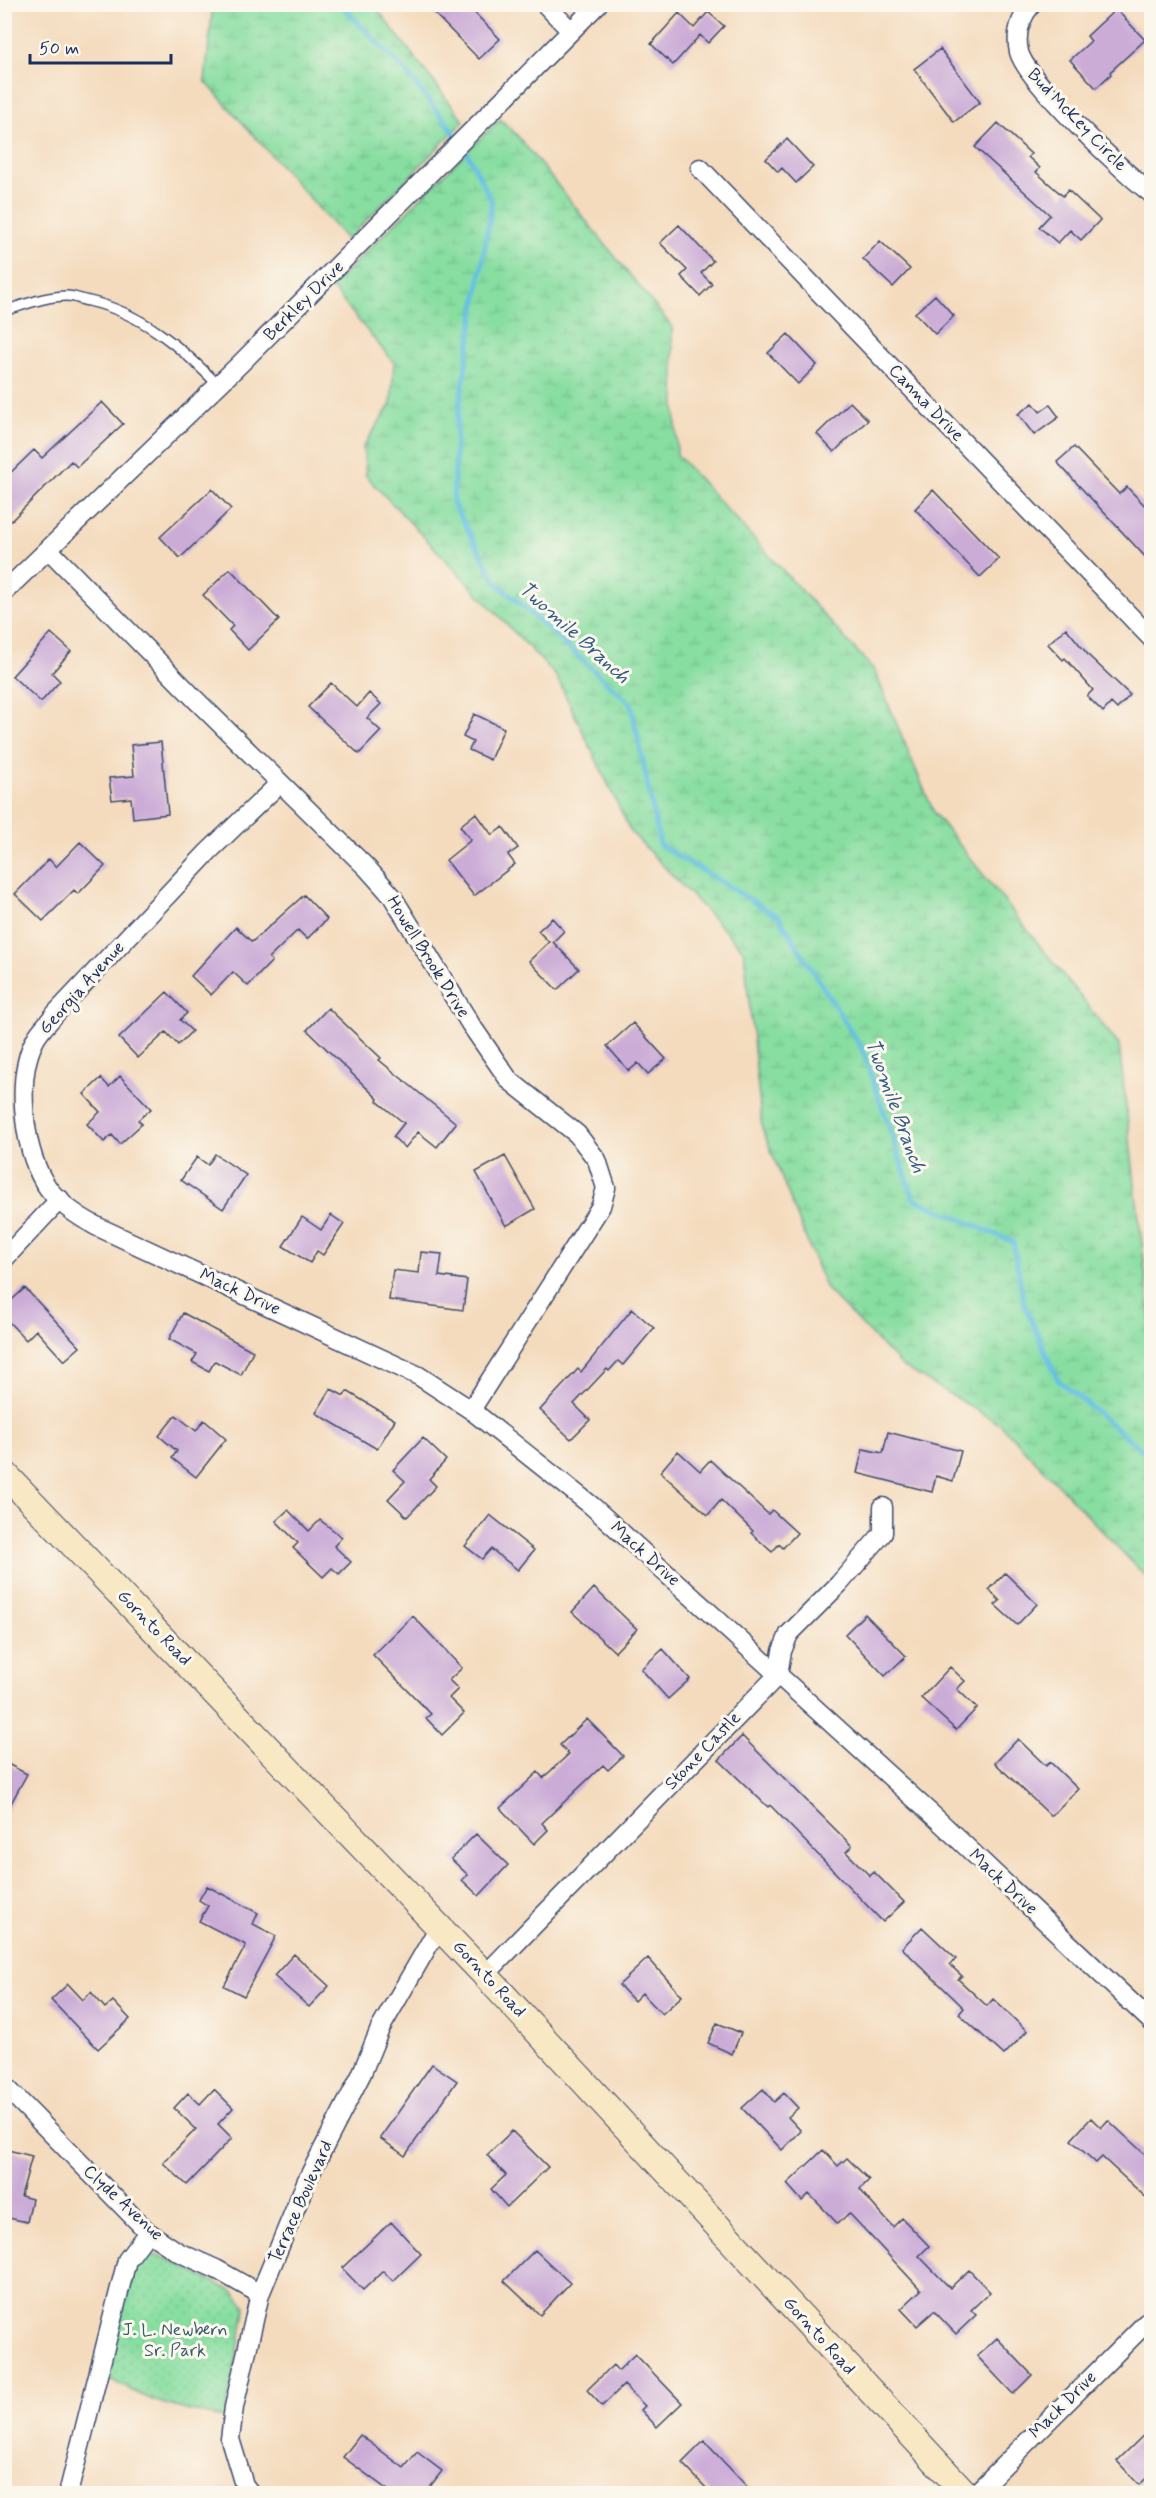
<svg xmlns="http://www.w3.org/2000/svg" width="1156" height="2498" viewBox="0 0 1156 2498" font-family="Mynerve,sans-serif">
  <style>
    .grass { fill: url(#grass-dots); stroke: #528680; stroke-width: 1.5 }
    .wetland { fill: url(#wetland-marsh); stroke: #528680; stroke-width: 1.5 }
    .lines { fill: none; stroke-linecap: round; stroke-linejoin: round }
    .stream { stroke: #65c0e3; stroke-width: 5 }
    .building { fill: #cbacd7 }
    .service-casing { stroke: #3c496c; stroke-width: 12 }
    .minor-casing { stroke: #3c496c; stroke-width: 21 }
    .secondary-casing { stroke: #3c496c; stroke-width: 28 }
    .service { stroke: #fff; stroke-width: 9 }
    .minor { stroke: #fff; stroke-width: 18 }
    .secondary { stroke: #f8e8c3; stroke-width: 26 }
    .labels { text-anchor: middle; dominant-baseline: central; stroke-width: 6; stroke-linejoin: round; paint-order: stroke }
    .street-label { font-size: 18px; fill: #1b2f5e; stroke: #fbf7ec }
    .park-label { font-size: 18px; fill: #365b6f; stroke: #fbf7ec }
    .water-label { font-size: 20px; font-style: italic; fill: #315a86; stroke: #fbf7ec }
  </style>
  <defs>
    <pattern id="grass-dots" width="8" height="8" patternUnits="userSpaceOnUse" patternTransform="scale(1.5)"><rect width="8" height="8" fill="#88dea1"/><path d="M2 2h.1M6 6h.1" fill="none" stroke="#75bf8d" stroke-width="1.8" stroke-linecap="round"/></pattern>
    <pattern id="wetland-marsh" width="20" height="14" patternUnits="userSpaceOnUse" patternTransform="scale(1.5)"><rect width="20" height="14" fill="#88dea1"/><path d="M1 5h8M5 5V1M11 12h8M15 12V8" fill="none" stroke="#75bf8d"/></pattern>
  </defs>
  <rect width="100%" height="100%" fill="#fbf7ec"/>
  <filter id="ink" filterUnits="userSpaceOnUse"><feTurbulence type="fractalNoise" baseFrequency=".0167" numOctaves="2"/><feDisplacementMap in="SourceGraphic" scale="12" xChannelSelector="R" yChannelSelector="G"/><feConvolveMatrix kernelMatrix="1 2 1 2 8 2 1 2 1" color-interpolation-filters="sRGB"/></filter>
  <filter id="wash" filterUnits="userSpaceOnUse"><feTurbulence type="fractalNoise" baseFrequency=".008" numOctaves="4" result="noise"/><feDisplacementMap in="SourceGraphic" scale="24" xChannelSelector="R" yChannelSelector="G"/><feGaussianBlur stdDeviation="1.35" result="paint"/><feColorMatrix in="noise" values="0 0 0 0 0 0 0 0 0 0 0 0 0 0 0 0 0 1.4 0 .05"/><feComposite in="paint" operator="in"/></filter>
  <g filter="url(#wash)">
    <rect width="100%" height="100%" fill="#f4dbbe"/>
    <path class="grass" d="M158 2255 234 2292 246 2306 225 2418C176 2409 145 2401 102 2374L131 2262Z"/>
    <path class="wetland" d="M213 5H374L464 121 347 240 205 81Z
      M500 119 516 134 672 327 677 455 874 670 934 813 1119 1045 1151 1323V1582L1000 1424 902 1366 826 1289 762 1128 744 951 631 832 556 676 366 476 363 447 391 404 394 363 331 287Z"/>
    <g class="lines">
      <path class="stream" d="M340 4 406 72 462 142 492 202 457 422 453 503 496 582 631 704 660 845 779 917 862 1049 914 1199 1013 1242 1024 1304 1058 1380 1141 1449 1152 1451"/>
    </g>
    <g id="blocks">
      <path class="building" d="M425 4H466L500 39 479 59Z
        M1116 9 1145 40 1110 72 1111 74 1096 88 1070 60 1091 41 1087 36Z
        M708 12 724 26 708 43 700 35 673 65 651 44 679 13 694 28Z
        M940 49 980 102 954 122 914 69Z
        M998 123 1031 154 1028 157 1040 168 1036 172 1063 196 1068 190 1100 220 1081 240 1070 230 1058 243 1039 227 1050 215 975 147Z
        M787 139 813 167 796 183 782 168 778 172 766 159Z
        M679 225 713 261 701 273 712 284 700 296 681 276 687 270 660 243Z
        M880 241 910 269 893 287 863 259Z
        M935 295 954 316 935 334 915 313Z
        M788 334 817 365 798 384 768 353Z
        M102 402 123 424 77 467 71 461 4 528V479L34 450 42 458Z
        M850 402 868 420 834 452 817 434Z
        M1033 403 1040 412 1050 405 1059 417 1034 435 1018 414Z
        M1074 447 1119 494 1127 487 1152 513V564L1057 462Z
        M212 489 231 509 180 558 160 537Z
        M933 490 999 559 980 577 915 509Z
        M230 569 279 620 248 650 229 630 233 626 203 595Z
        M1066 628 1089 656 1130 695 1117 709 1111 703 1103 712 1087 696 1093 690 1065 658 1063 660 1048 644Z
        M51 633 71 651 52 673 60 681 41 702 12 676Z
        M331 683 357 707 369 693 381 704 367 718 381 731 359 754 308 707Z
        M474 714 504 728 490 760 469 750 473 742 463 737Z
        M161 742 168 814 133 818 131 798 112 800 109 778 134 776 131 745Z
        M476 813 492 835 503 827 518 848 508 855 515 864 474 896 446 860 471 840 460 826Z
        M80 842 105 866 78 894 74 890 43 921 15 894 49 859 56 867Z
        M304 895 327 919 307 939 298 930 269 958 272 961 248 986 233 972 211 995 191 976 236 927 252 942Z
        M552 918 564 931 553 942 579 969 557 990 529 961 549 942 538 931Z
        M167 992 187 1013 180 1020 192 1031 178 1045 166 1032 138 1058 119 1038Z
        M328 1008 381 1058 379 1060 456 1123 437 1147 418 1132 405 1148 393 1137 404 1123 377 1101 378 1099 307 1030Z
        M633 1023 666 1059 648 1074 638 1063 629 1071 607 1046Z
        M120 1076 151 1109 138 1120 142 1124 120 1144 112 1135 104 1142 87 1124 100 1112 84 1094 101 1078 109 1087Z
        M215 1154 246 1175 223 1209 181 1180 197 1157 208 1165Z
        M505 1156 535 1209 506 1226 476 1172Z
        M331 1215 344 1224 323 1255 317 1251 310 1263 283 1246 302 1217 321 1230Z
        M421 1252 442 1254 439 1276 467 1280 463 1310 389 1300 393 1270 419 1273Z
        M25 1288 80 1347 64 1361 36 1330 26 1340 4 1317V1307Z
        M632 1309 654 1328 623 1365 618 1361 609 1371 607 1369 574 1404 590 1420 571 1439 540 1410 578 1369 581 1372Z
        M183 1313 253 1351 241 1375 215 1361 209 1371 192 1362 197 1354 169 1339Z
        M331 1389 344 1396 347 1391 395 1420 377 1449 316 1413Z
        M176 1415 196 1431 204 1420 226 1439 196 1477 172 1458 177 1451 159 1436Z
        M888 1432 961 1451 953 1481 936 1476 932 1492 857 1473 863 1449 883 1453Z
        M423 1438 446 1460 429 1479 436 1486 407 1517 388 1499 405 1481 393 1470Z
        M678 1451 700 1471 710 1460 768 1514 772 1510 797 1533 783 1548 779 1544 772 1552 751 1533 753 1531 721 1500 708 1515 660 1472Z
        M288 1510 309 1531 320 1520 342 1537 334 1546 351 1562 339 1574 332 1568 323 1577 293 1548 298 1543 276 1521Z
        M490 1515 534 1550 518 1570 491 1549 482 1559 465 1546Z
        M1005 1573 1037 1604 1017 1625 995 1605 1000 1601 989 1590Z
        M594 1588 637 1629 615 1652 572 1612Z
        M865 1614 906 1656 885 1676 845 1634Z
        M413 1616 462 1668 449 1680 458 1689 449 1698 464 1713 442 1735 426 1718 431 1714 373 1655Z
        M663 1649 690 1679 668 1699 641 1669Z
        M950 1667 965 1681 957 1689 977 1708 956 1730 921 1698Z
        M587 1719 623 1756 608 1770 603 1765 542 1823 548 1830 534 1844 500 1808 538 1772 543 1778 569 1754 560 1745Z
        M742 1736 852 1846 846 1852 870 1876 874 1872 904 1902 883 1922 770 1805 768 1807 719 1760Z
        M1018 1739 1046 1766 1050 1762 1078 1789 1051 1816 995 1763Z
        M4 1762 27 1774 4 1816Z
        M476 1834 508 1865 479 1896 462 1880 468 1875 451 1859Z
        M207 1886 258 1913 253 1924 276 1936 244 1996 224 1986 246 1945 199 1921 208 1906 199 1900Z
        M922 1927 956 1959 950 1965 962 1976 958 1979 987 2006 993 1999 1027 2031 1004 2055 959 2014 964 2008 902 1948Z
        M294 1954 329 1986 309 2007 274 1976Z
        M648 1958 682 1996 662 2014 642 1993 634 2001 619 1985Z
        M68 1984 83 2000 91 1992 105 2008 113 2001 130 2019 98 2049 51 2000Z
        M717 2023 741 2033 732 2054 708 2043Z
        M432 2064 457 2081 405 2156 380 2138Z
        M214 2089 233 2108 218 2124 232 2138 187 2185 163 2163 196 2129 174 2108 188 2093 200 2104Z
        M763 2089 774 2102 784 2093 798 2108 788 2117 801 2131 782 2150 742 2108Z
        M1091 2118 1101 2128 1108 2120 1152 2161V2203L1102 2157 1096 2163 1071 2140Z
        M512 2131 548 2167 507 2207 491 2189 506 2175 487 2155Z
        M4 2149 32 2156 21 2196 32 2199 27 2222 4 2217Z
        M823 2150 838 2166 847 2158 869 2180 860 2189 866 2197 893 2227 902 2218 929 2246 919 2256 950 2288 969 2270 990 2292 971 2310 976 2315 956 2334 934 2311 917 2326 901 2309 921 2290 849 2213 838 2224 809 2194 802 2201 787 2184Z
        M391 2222 421 2254 393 2281 383 2271 363 2290 342 2268Z
        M535 2250 570 2283 540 2315 504 2281Z
        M997 2338 1032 2375 1013 2394 977 2356Z
        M635 2354 682 2403 657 2427 641 2410 645 2406 624 2385 602 2406 587 2390 613 2365 618 2371Z
        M1152 2427V2473L1139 2485 1117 2461Z
        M360 2435 404 2468 417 2452 442 2471 425 2493H392L343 2457Z
        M704 2441 753 2493H711L682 2463Z"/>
    </g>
  </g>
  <g filter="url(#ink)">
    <use href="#blocks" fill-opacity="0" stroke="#3c496c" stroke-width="1.5"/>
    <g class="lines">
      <g class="service-casing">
        <path id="service" d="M4 311C24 305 46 296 67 296 74 296 82 300 89 301 142 313 182 348 218 385"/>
      </g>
      <g class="minor-casing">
        <path id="minor" d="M545 4 571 31
          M1032 4C1020 18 1015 34 1019 52 1026 80 1125 174 1152 194
          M700 168 1152 639
          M49 550 197 701 367 868 392 896 471 1025 509 1080 577 1134 597 1160 606 1188 601 1206 471 1410
          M4 592 240 364 598 4
          M280 783 208 852 56 1013C50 1021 41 1029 36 1038 15 1075 23 1146 44 1182 56 1202 76 1215 96 1226L419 1376 471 1410 592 1506 938 1820 1152 2022
          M4 1259 60 1199
          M485 1975 778 1675 782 1651 789 1634 839 1584 883 1533V1507
          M4 2085 148 2232 178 2252 216 2269 260 2294
          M68 2494 127 2260 148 2232
          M251 2494 244 2485 230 2439 234 2407 260 2294 307 2180 361 2075 380 2029 439 1927
          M975 2494 1152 2317"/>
      </g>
      <g class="secondary-casing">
        <path id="secondary" d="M4 1473 485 1975 966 2494"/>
      </g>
      <use href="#service" class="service"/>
      <use href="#minor" class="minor"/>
      <use href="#secondary" class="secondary"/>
    </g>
  </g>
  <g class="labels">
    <g class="street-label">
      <text transform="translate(1077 120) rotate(46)">Bud McKey Circle</text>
      <text transform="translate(304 301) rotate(-45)">Berkley Drive</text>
      <text transform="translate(926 403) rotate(46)">Canna Drive</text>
      <text transform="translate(428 957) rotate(58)">Howell Brook Drive</text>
      <text transform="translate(82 988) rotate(-48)">Georgia Avenue</text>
      <text transform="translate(240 1292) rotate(25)">Mack Drive</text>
      <text transform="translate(645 1554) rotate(42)">Mack Drive</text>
      <text transform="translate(154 1628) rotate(46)">Gornto Road</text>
      <text transform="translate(703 1751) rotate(-46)">Stone Castle</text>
      <text transform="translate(1003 1882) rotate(43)">Mack Drive</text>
      <text transform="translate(489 1979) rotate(47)">Gornto Road</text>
      <text transform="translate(301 2202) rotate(-66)">Terrace Boulevard</text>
      <text transform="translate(123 2203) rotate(43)">Clyde Avenue</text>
      <text transform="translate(819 2336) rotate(48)">Gornto Road</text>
      <text transform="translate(1063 2405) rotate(-45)">Mack Drive</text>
    </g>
    <g class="park-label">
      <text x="175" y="2330">J. L. Newbern<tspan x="175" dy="21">Sr. Park</tspan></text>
    </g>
    <g class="water-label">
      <text transform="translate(574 633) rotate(42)">Twomile Branch</text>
      <text transform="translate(895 1106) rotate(70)">Twomile Branch</text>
    </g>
  </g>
  <rect width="1156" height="2498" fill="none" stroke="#fbf7ec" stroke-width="24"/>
  <path d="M30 54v9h141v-9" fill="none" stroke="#1b2f5e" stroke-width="3"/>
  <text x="39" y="54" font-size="18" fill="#1b2f5e" stroke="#fbf7ec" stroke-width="4.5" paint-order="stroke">50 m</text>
</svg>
